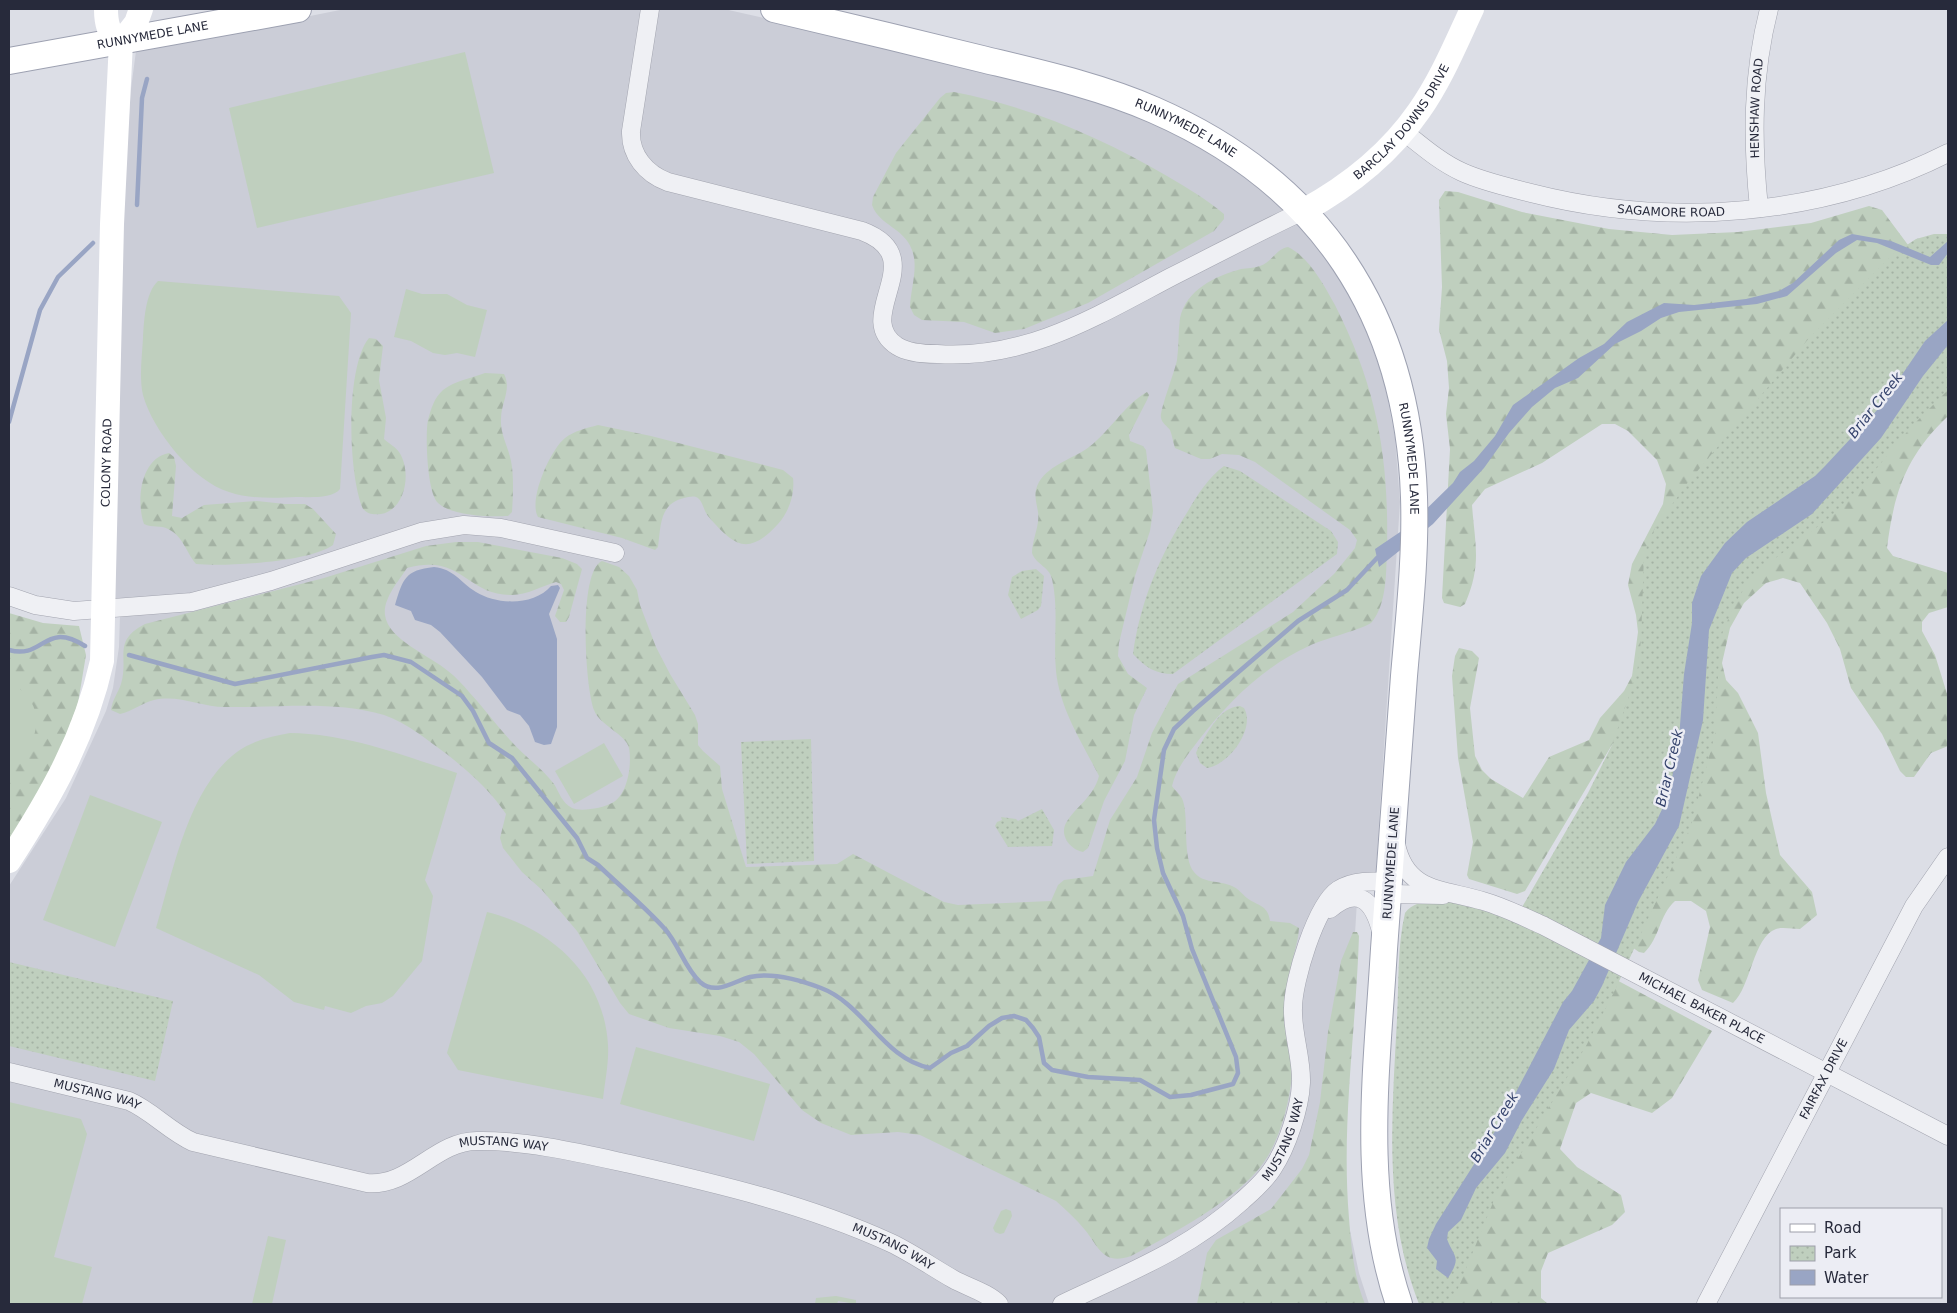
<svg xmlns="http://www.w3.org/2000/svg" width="1957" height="1313" viewBox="0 0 1957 1313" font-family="'DejaVu Sans',sans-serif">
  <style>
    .built { fill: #cbcdd7 }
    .grass { fill: #bfcfbe }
    .forest { fill: url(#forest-firs) }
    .park { fill: url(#park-dots) }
    .water { fill: #99a5c4 }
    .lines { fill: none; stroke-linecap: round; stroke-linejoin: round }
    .stream { stroke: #99a5c4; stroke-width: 4.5 }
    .street-casing { stroke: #a2a4af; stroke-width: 19 }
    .primary-casing { stroke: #9da1b1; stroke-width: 28 }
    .street { stroke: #eff0f4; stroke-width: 18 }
    .secondary { stroke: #fff; stroke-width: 24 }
    .primary { stroke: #fff; stroke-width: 26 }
    .labels { text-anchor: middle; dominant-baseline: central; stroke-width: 5; stroke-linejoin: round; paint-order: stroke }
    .street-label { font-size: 12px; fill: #272a3b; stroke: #ecedf4 }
    .water-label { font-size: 14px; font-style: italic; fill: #34426c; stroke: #ecedf4 }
  </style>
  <defs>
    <pattern id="forest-firs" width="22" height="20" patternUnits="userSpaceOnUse" patternTransform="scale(1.25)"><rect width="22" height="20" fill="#bfcfbe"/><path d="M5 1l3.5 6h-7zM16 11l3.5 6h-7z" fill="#a4b2a4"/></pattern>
    <pattern id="park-dots" width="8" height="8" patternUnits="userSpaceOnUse" patternTransform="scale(1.25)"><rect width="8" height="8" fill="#bfcfbe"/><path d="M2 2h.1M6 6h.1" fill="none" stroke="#a4b2a4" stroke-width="1.8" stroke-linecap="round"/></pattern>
  </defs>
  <rect width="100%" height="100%" fill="#dcdee6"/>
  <path class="built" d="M345 9H724L882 45 1117 106 1172 130 1223 160 1280 201 1328 259 1349 295 1367 333 1384 380 1395 438 1400 502 1375 885H1358L1345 1095 1344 1180 1348 1221 1359 1273 1369 1304H9V886L66 798 106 711 113 688 119 647 120 616 114 615 122 208 131 89 136 51Z"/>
  <path class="grass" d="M465 52 494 173 257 228 229 108Z
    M158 281 339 296 351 313 340 489C332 499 309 497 296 497 275 498 249 499 229 492 193 481 153 431 143 395 139 377 142 357 143 338 144 322 145 293 158 281Z
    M406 289 422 294H447L467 305 487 310 475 357 457 353 445 355 433 353 411 341 394 337Z
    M9 643 58 663 9 828Z
    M290 733C349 734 402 755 457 773L425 880 433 896 422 961 393 996 382 1003 366 1006 351 1013 325 1006 324 1010 294 1002 259 975 156 928C173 872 188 788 237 752 252 741 272 736 290 733Z
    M604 743 623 776 574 804 555 771Z
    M90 795 162 822 115 947 43 920Z
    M487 912C551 928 604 975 608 1045 609 1063 605 1081 603 1099L458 1070 447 1053Z
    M636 1047 770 1084 754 1141 620 1104Z
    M9 1102 81 1119 87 1134 54 1257 92 1267 82 1304H9Z
    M1006 1209 1011 1211 1012 1216 1004 1233 1000 1234 995 1232 993 1228 1001 1211Z
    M268 1236 286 1240 272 1304H252Z
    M836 1296 856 1300V1304L838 1301 837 1304H815L816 1298Z"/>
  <path class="forest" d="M954 92C1028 106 1103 138 1167 176 1186 187 1206 199 1224 214V219L1214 231 1088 303 1024 329 995 333 964 322 922 320 914 315 910 307C911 280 926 252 896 230 887 223 876 217 872 205L873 197 896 153 940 98 946 93Z
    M1445 191 1458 192 1522 212 1609 229 1672 235 1738 232 1811 223 1869 206 1882 210 1923 265 1948 277V416C1906 456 1894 492 1887 548L1893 556 1948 573V607L1929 613 1922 622V631L1935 655 1948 697V746L1931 753 1914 777H1906L1900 771 1882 734 1851 688 1840 649 1827 623 1800 583 1783 578 1766 583 1744 603 1730 628 1722 663 1726 680 1738 693 1758 733 1766 793 1780 855 1812 892 1817 915 1800 929C1793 929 1782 927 1776 929 1753 937 1751 987 1733 1003L1702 990 1698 980 1710 927 1706 911 1691 901H1675C1659 915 1660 938 1644 953L1639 952 1591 919 1622 728 1525 891 1517 894 1469 879 1467 875 1473 842 1458 758 1452 676 1455 656 1459 648 1472 651 1479 658 1470 708 1475 756 1482 770 1491 779 1523 798 1549 757 1589 740 1600 718 1624 691 1632 676 1638 632 1636 615 1628 585 1632 564 1663 504 1666 484 1657 460 1628 431 1615 424H1602L1542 463 1485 489 1472 505C1475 546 1482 564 1465 604L1460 607 1444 603 1442 598 1450 449 1446 414 1449 388 1447 361 1439 330 1442 287 1439 200Z
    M1288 247C1309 257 1324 285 1335 305 1377 388 1389 457 1387 549 1386 573 1387 603 1372 622 1367 628 1320 640 1309 646 1263 667 1229 701 1198 741 1188 754 1176 769 1172 786 1175 791 1181 794 1183 801 1189 819 1182 857 1194 872 1203 884 1219 880 1232 886 1239 889 1242 894 1247 898 1258 906 1268 905 1270 921L1290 923 1299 928C1298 944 1292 958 1290 973 1286 1007 1295 1042 1292 1076 1289 1104 1280 1139 1264 1162 1239 1199 1170 1235 1131 1256 1103 1266 1099 1247 1085 1230 1076 1219 1066 1210 1056 1201L920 1135 898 1132 851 1135 821 1123 802 1110 754 1054 739 1042 720 1036 669 1028 629 1014 620 1003 577 931 542 890 522 872 503 848 500 838 506 814C490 790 470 773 448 755 428 741 408 723 384 715 334 700 277 708 225 707 201 707 178 694 154 700 142 703 133 711 120 714L111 710C112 700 118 693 121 684 129 657 112 641 145 624L324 578 426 546 456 542H478L562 558 577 564 582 569 569 617 566 622H560L555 616 564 590 561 584 556 582C542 586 527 595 512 595 466 596 463 553 407 568 399 581 383 598 385 615 388 640 431 656 448 671 456 677 463 685 469 692 484 708 497 726 511 741 524 756 542 768 554 784 559 792 562 803 572 808 581 812 603 808 612 803 628 795 632 764 629 748 626 734 600 726 594 710 585 687 578 571 602 561L619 567 629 576 637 590 640 605 656 647 670 674 695 715 698 724V745L703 751 720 766 722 789 746 867 837 864 853 854 944 902 958 905 1051 901 1058 885 1064 880 1093 876 1110 820 1137 777 1152 733 1178 684 1293 612 1334 574 1355 548 1357 540 1350 530 1255 462 1239 455 1222 454 1210 459H1201L1175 448C1173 442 1172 435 1170 430 1167 426 1162 423 1161 418 1159 412 1175 371 1177 360 1179 346 1178 332 1180 318 1186 290 1215 276 1241 269 1247 268 1254 268 1260 266 1272 262 1276 249 1288 247Z
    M369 338 376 339 383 346 379 380 386 418 384 439C388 443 396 447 399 452 412 471 406 510 381 514 373 515 368 514 363 509 348 475 345 367 369 338Z
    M485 373 504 374C512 389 501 403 501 419 500 434 508 446 511 461 514 475 513 497 512 512L508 516C489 517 452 516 438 503 427 493 425 435 428 420 431 409 434 398 443 390 454 381 472 378 485 373Z
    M1147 392 1149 395 1147 400 1129 435 1130 441 1143 446 1146 450 1153 511 1150 531 1135 576 1119 643 1118 656 1128 674 1147 688 1134 715 1125 761 1104 801 1088 848 1083 852C1071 850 1059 836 1066 823 1076 806 1093 798 1099 776 1082 742 1060 710 1056 671 1053 640 1059 610 1052 579 1049 566 1036 565 1032 553 1032 539 1040 526 1038 512 1036 500 1033 493 1039 482 1050 464 1073 459 1089 447 1110 431 1124 405 1147 392Z
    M598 425 651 436 783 470 793 478C795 494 789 512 778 524 748 557 734 546 708 516 704 511 703 503 699 499 695 495 689 497 684 498 659 504 661 526 658 547L655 550 622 538 538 517C528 500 550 450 565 438 574 431 587 428 598 425Z
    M169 453 174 457 176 466 172 516 182 518 204 505 257 501 285 504H305L313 509 336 534 333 545C310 562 225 567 196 564 186 552 183 536 168 529 161 525 152 528 144 524 136 502 140 458 169 453Z
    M9 613 43 623 79 626 86 655 78 703 56 765 9 842V770C29 759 45 723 31 702 26 693 16 686 9 679Z
    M1493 914 1712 1031 1672 1098 1652 1113 1591 1093 1576 1103 1560 1149 1577 1167 1621 1195 1625 1212 1612 1225 1548 1253 1541 1271V1298L1548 1304H1433Z
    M1353 932H1357L1359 936C1356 1030 1341 1124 1349 1218 1351 1246 1354 1278 1365 1304H1197L1207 1253 1216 1240 1271 1209 1302 1169 1309 1155 1320 1102 1328 1032 1341 961Z"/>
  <path class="park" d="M1934 234H1948V390L1912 426 1861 487 1832 516 1765 566 1747 584 1734 605 1720 639 1715 734 1691 826 1614 992 1586 1046 1496 1195 1455 1296 1449 1304H1419C1383 1213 1392 1115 1397 1019 1399 985 1397 947 1405 913 1425 886 1488 911 1514 921L1588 793 1612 745 1637 673 1641 640 1644 553 1655 528 1689 481 1810 337 1893 254 1916 239Z
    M1224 466 1240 471 1331 531 1338 542 1337 554 1173 674C1155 674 1145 667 1133 654 1140 602 1160 555 1188 511 1198 494 1208 478 1224 466Z
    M1036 569 1044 576 1041 606 1038 610 1021 619 1008 595 1012 577 1022 571Z
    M1240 706 1244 708C1256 728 1229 765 1207 768L1200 763 1196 753 1198 748C1209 732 1219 707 1240 706Z
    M811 739 814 861 747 864 741 742Z
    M1042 809 1054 830 1052 846 1008 847 995 826 997 822 1002 820 1001 817 1016 819 1018 821Z
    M9 962 173 1001 155 1081 9 1046Z"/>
  <path class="water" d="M1852 234 1891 241 1930 257 1948 241V253L1939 265H1931L1877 243 1857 240 1836 253 1787 296 1757 304 1679 312 1661 318 1641 331 1615 344 1578 378 1555 388 1532 407 1509 433 1484 468 1433 524 1379 567 1375 549 1409 526 1453 483 1460 472 1474 461 1495 436 1513 405 1579 358 1604 344 1627 322 1664 303 1694 305 1746 299 1779 291 1793 283 1839 240Z
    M1948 320V345L1923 376 1881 438 1812 514 1746 558 1732 573 1709 630 1703 720 1679 826 1638 902 1602 986 1594 1001 1569 1030 1554 1069 1522 1120 1505 1153 1476 1188 1461 1220 1448 1232 1447 1239C1454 1258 1462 1256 1448 1278L1436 1269 1437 1261 1427 1248 1429 1239 1436 1224 1499 1125 1563 1002 1572 991 1601 938 1605 905 1626 862 1655 824 1667 799 1678 751 1684 674 1692 623V603L1701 576 1725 543 1747 522 1815 476 1825 466 1880 407 1925 341Z
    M434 567C454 569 460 582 476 592 497 605 534 606 551 586L558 585 560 588 549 614 557 639V727L551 744 544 745 535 742 529 726 520 715 507 710 482 677 440 632 431 625 415 620 411 611 395 605C403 579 405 570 434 567Z"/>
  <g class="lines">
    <path class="stream" d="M137 205 142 98 147 79
      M9 422 40 310 58 277 93 243
      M9 650C44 660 44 620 85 646
      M129 655 235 684 372 657 384 655 411 662 462 696 473 711 489 743 512 758 577 838 587 858 598 865C620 886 644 906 664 928 679 944 684 967 700 982 716 996 734 981 750 977 773 972 800 980 821 988 864 1004 883 1059 930 1068L951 1053 967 1046 989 1026 1002 1018 1014 1016 1026 1020 1033 1028 1039 1037 1044 1063 1052 1070 1088 1077 1140 1080 1170 1097 1191 1095 1233 1084 1238 1073 1236 1057 1192 949 1183 916 1163 873 1157 848 1154 820 1164 750 1174 729 1193 711 1298 621 1347 590 1377 558"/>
    <g class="street-casing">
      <g id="street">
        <path d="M650 9 631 131C630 155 646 174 668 182L862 231C934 258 851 316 897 346 908 353 924 354 937 354 1026 360 1095 317 1171 277 1215 255 1258 232 1303 211"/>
        <path id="s1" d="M1403 131C1422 146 1440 162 1462 172 1484 182 1508 187 1531 193 1668 228 1821 217 1948 153"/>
        <path id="s2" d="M1759 208C1752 140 1752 75 1769 9"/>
        <path d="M9 596 35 605 74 611 192 602 271 581 421 532 464 525 501 528 615 553"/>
        <path id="s3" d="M1396 844C1406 893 1444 889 1483 901 1504 907 1524 917 1544 926L1948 1136"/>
        <path d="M1389 894 1443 895"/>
        <path d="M1330 909C1358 886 1373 900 1381 931"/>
        <path id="s4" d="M9 1072 129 1101C152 1111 169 1131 193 1142L367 1183C410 1187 435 1141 477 1141 525 1140 584 1154 630 1164 719 1184 808 1205 891 1243 912 1253 932 1267 953 1279 967 1287 987 1292 999 1304"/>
        <path id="s5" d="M1062 1304C1127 1273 1188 1250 1242 1201 1253 1191 1265 1181 1273 1168 1287 1147 1300 1108 1301 1083 1302 1058 1292 1033 1293 1008 1293 981 1316 905 1338 890 1353 880 1373 881 1390 882"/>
        <path id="s6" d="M1706 1304 1914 906 1948 857"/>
      </g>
    </g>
    <g class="primary-casing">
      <g id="primary">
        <path id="s9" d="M774 9C843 25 913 42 982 59 1040 73 1099 86 1154 110 1321 183 1408 315 1414 497 1416 556 1409 617 1404 676 1397 767 1390 858 1384 949 1377 1068 1360 1189 1399 1304"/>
        <path id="s10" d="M9 61 298 9"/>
      </g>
    </g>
    <use href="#street" class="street"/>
    <g class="secondary">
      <path d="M106 9C106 22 108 35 121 42"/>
      <path id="s7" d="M1303 211C1347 187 1390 153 1419 111 1441 80 1456 43 1472 9"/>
      <path id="s8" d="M9 861C51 796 85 737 102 661L112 224 121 42 136 23 141 9"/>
    </g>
    <use href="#primary" class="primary"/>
  </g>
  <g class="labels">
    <g class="street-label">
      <text stroke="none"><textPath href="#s10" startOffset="146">RUNNYMEDE LANE</textPath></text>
      <text stroke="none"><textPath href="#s2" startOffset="100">HENSHAW ROAD</textPath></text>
      <text stroke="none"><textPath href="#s7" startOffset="135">BARCLAY DOWNS DRIVE</textPath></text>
      <text stroke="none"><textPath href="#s9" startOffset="430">RUNNYMEDE LANE</textPath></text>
      <text stroke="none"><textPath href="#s1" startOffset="286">SAGAMORE ROAD</textPath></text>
      <text stroke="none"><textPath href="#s9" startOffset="850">RUNNYMEDE LANE</textPath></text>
      <text stroke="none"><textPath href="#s8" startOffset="420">COLONY ROAD</textPath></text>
      <text transform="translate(1391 863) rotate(-86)">RUNNYMEDE LANE</text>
      <text stroke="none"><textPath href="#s3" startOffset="356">MICHAEL BAKER PLACE</textPath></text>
      <text stroke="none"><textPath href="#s6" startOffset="254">FAIRFAX DRIVE</textPath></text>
      <text stroke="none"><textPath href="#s4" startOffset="91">MUSTANG WAY</textPath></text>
      <text stroke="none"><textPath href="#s5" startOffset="284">MUSTANG WAY</textPath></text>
      <text stroke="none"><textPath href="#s4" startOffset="525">MUSTANG WAY</textPath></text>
      <text stroke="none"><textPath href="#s4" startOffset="930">MUSTANG WAY</textPath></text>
    </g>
    <g class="water-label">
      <text transform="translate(1875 405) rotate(-52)">Briar Creek</text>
      <text transform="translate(1669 768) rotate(-77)">Briar Creek</text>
      <text transform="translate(1494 1127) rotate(-59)">Briar Creek</text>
    </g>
  </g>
  <rect width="1957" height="1313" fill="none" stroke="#272a3b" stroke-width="20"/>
  <rect x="1780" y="1208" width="162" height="90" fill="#ecedf4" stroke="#9d9faa"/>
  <rect x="1790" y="1224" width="25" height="8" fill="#ffffff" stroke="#9d9faa"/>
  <text x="1824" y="1233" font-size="15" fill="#272a3b">Road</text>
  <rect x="1790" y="1246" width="25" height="15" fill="url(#park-dots)" stroke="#9d9faa"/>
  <text x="1824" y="1258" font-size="15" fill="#272a3b">Park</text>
  <rect x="1790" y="1270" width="25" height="15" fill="#99a5c4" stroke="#9d9faa"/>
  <text x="1824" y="1283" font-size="15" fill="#272a3b">Water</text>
</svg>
